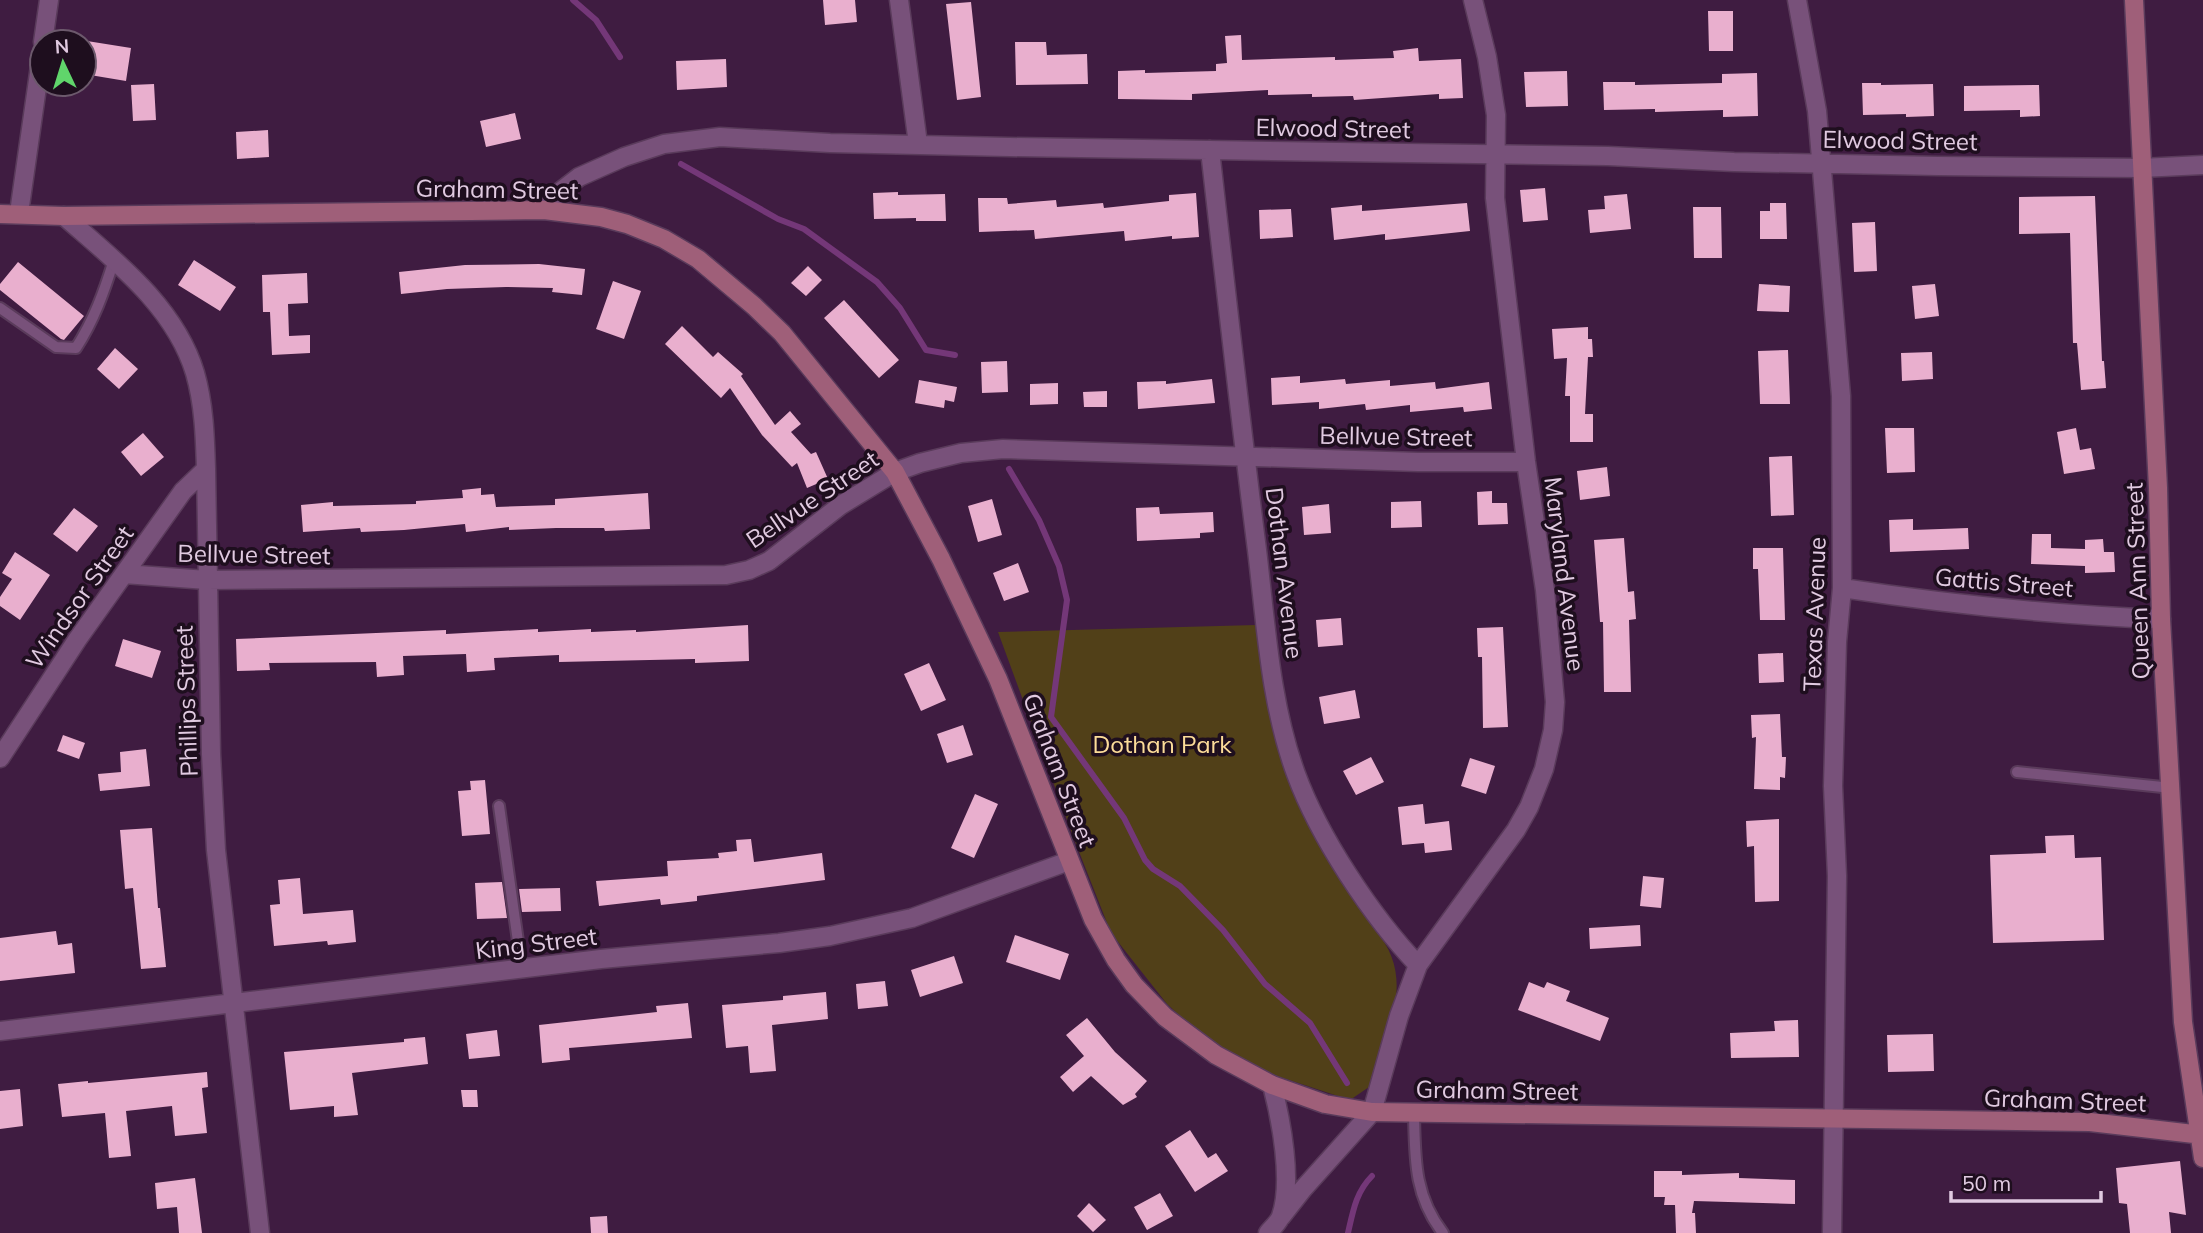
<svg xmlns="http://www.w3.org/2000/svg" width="2203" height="1233" viewBox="0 0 2203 1233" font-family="Mulish,sans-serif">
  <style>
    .green { fill: #514018 }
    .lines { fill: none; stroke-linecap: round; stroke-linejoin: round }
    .stream { stroke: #743778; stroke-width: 6 }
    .building { fill: #e9afce }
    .lane-casing { stroke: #5a3b5b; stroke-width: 14 }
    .street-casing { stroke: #5a3b5b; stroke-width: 21 }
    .secondary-casing { stroke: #5a3b5b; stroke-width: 21 }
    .lane { stroke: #78517a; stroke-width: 10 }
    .street { stroke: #78517a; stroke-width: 18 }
    .secondary { stroke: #9f5f79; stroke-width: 18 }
    .labels { text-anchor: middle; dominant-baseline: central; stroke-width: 7; stroke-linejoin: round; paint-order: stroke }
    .street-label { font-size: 24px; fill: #e1cae1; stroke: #1e0e1e }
    .park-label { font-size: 24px; fill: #fcdc99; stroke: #1e0e1e }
  </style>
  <rect width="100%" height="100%" fill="#3f1c41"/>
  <path class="green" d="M1256 625 1259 653 1270 700 1374 929C1419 978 1386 1033 1369 1087L1350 1100 1277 1076 1234 1055 1191 1026 1167 1004 1111 933 1074 839 998 632Z"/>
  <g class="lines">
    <path class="stream" d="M573 0 596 20 620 57
      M681 164 778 219 804 229 877 282 900 308 926 350 955 355
      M1009 469 1039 520 1059 566 1067 600 1051 717 1124 818 1145 860 1153 869 1180 886 1223 930 1265 984 1310 1023 1347 1083
      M1348 1233C1353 1211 1356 1192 1372 1176"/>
  </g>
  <path class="building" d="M823 0H855L857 22 825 25Z
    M971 2 981 97 957 100 946 4Z
    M1708 11H1733V51H1709Z
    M1241 35 1242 60 1335 57V60L1394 58 1393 51 1418 48 1419 61 1461 59 1463 98 1439 99V94L1354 100 1353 96 1312 97V94L1268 95V90L1192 94V100L1118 99V71L1145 70V73L1216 71V64L1227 63 1225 36Z
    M87 41 131 48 126 81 84 74Z
    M1015 42H1046L1047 55 1087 54 1088 84 1016 85Z
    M726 59 727 87 677 90 676 61Z
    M1567 71 1568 106 1526 107 1524 72Z
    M1757 73 1758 116 1723 117V110L1655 112V109L1604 110 1603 82H1635V85L1722 83V74Z
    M1862 83H1881V85L1933 84 1934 116 1906 117V114L1863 115Z
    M154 84 156 120 133 121 131 85Z
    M2039 85 2040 116 2020 117V110L1964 111V86Z
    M515 113 521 139 486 147 480 121Z
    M268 130 269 157 237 159 236 132Z
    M1545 188 1548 220 1523 222 1520 190Z
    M898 192V195L945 194 946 221H916V218L874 219 873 193Z
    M1196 193 1199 237 1172 239V236L1125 241 1124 231 1035 239 1034 230 979 232 978 198H1007L1008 204 1056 200 1057 207 1103 203 1104 208 1169 201V195Z
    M1627 194 1631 229 1590 233 1588 210 1605 209 1604 196Z
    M2095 196 2102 361H2104L2106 388 2081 390 2077 343H2073L2070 233 2019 234V197Z
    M1467 203 1470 231 1385 240V234L1334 240 1331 208 1362 205V211Z
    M1770 203H1786L1787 239H1760V211H1770Z
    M1693 207H1721L1722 258H1694Z
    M1291 209 1293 237 1260 239 1259 210Z
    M1875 222 1877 271 1854 272 1852 223Z
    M194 260 236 287 220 311 178 285Z
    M18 262 84 316 64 340 61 339 0 290V284Z
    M539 264 585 269 582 295 552 292 553 288 506 287 447 289 401 294 399 272 465 265Z
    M808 266 822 280 806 296 791 283Z
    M307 273 308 303 288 304 289 336 310 335V353L272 355 270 312H263L262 275Z
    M613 281 641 291 624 339 596 329Z
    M1759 284 1790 286 1789 312 1757 311Z
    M1935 284 1939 316 1915 319 1912 286Z
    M844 300 899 360 879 378 824 318Z
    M682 326 713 357 718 352 743 374 741 376 775 425 790 411 801 424 791 432 811 454 816 452 828 479 807 488 797 463 792 467 762 435 730 388 721 398 665 344Z
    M1588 327V339H1592L1593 357H1588L1585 414H1593V442H1570V396H1565L1567 358 1554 359 1552 329Z
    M115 348 138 369 119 389 97 369Z
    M1788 350 1790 404H1760L1758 351Z
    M1932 352 1933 379 1902 381 1901 353Z
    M1007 361 1008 392 982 393 981 362Z
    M1300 376V383L1345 379 1346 384 1390 380V386L1435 382 1436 389 1489 382 1492 409 1464 412 1463 407 1410 412V405L1366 410 1365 404 1319 409V402L1272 405 1271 378Z
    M1212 379 1215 403 1138 409 1137 382 1166 381V384Z
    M919 380 957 387 954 402 945 400 944 408 915 403Z
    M1058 383V404L1030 405V384Z
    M1107 391V407H1084L1083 392Z
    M1885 428H1914L1915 472 1887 473Z
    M2076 428 2080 450 2091 448 2095 469 2064 474 2057 432Z
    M143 433 164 457 141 476 121 452Z
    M1792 456 1794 515 1771 516 1769 457Z
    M1607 467 1610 496 1580 500 1577 471Z
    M481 488V495L494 494 496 507 555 505V499L648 493 650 529 605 531 604 528H556L509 530V527L466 532 465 524 404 530 361 532 360 528 303 532 301 505 333 502V506L416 504V501L463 498 462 490Z
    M1492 491V503H1507L1508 524 1478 525 1477 492Z
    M992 499 1002 535 978 542 968 506Z
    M1421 501 1422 527 1391 528V502Z
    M1329 504 1331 533 1304 535 1302 507Z
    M1159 507 1160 514 1213 512 1214 532 1200 533V538L1137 541 1136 508Z
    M74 508 98 526 77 552 53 534Z
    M1913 519V530L1968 528 1969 549 1890 552 1889 520Z
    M2032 534H2051V548L2085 549V540L2103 539 2104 552H2114L2115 572 2085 573V566L2031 564Z
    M1624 538 1628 592 1634 591 1636 619 1629 620 1631 692H1604L1603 622H1600L1594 540Z
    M1753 548H1783L1785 620H1760L1758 569H1753Z
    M15 552 50 575 20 620 0 606V597L12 579 2 573Z
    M1018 563 1029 592 1004 601 993 573Z
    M1341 618 1343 645 1318 647 1316 620Z
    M748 625 749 661 695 663V659L559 662V655L494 658 495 670 467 672 466 654 403 656 404 675 377 677 376 662 269 663 270 670 237 671 236 639 446 630V634L538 629V632L591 629V632L636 630V632Z
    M1503 627 1508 727 1483 728 1482 657H1478L1477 628Z
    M123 639 161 651 152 678 115 666Z
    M1783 653 1784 682 1759 683 1758 654Z
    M929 663 946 700 921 711 904 674Z
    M1355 690 1360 718 1324 724 1319 697Z
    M1780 714 1782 757H1786L1785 778 1780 777V790L1754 789 1756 737 1752 738 1751 715Z
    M963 725 973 755 947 763 937 734Z
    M63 735 85 743 79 759 57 751Z
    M146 749 150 786 100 791 98 774 121 772 120 752Z
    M1371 757 1384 782 1356 795 1343 771Z
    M1470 758 1495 766 1486 794 1461 786Z
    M485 780 490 834 462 836 458 791 471 790 470 781Z
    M975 794 998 804 974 858 951 848Z
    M1423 804 1425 824 1449 821 1452 850 1425 853 1424 843 1402 845 1398 807Z
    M1779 819V901L1755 902 1754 846 1747 847 1746 821Z
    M152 828 158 908H160L166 967 141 969 133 888 125 889 120 830Z
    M2074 835 2075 858 2101 857 2104 940 1993 943 1990 855 2046 853 2045 836Z
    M751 839 754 862 822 853 825 880 697 896V901L661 905 660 899 599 906 596 881 668 876 667 861 719 858 718 853 737 851 736 840Z
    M1643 876 1664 878 1661 908 1640 906Z
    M300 878 303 914 353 910 356 942 328 945 327 941 274 946 270 905 280 904 278 880Z
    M502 882 507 918 477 919 475 883Z
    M560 888 561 911 522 912 519 889Z
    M1640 925 1641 946 1590 949 1589 928Z
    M56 931 58 945 72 943 75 973 0 981V938Z
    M1015 935 1069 954 1060 980 1006 962Z
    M954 956 963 983 920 997 911 970Z
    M885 981 888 1006 858 1009 856 984Z
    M1529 982 1544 988 1547 982 1570 991 1566 1001 1609 1018 1600 1041 1518 1010Z
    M826 992 828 1019 772 1025 776 1071 750 1073 748 1046 726 1048 722 1005 783 1000V996Z
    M688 1003 692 1038 569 1048 570 1060 542 1063 539 1025 657 1012 656 1006Z
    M1087 1018 1115 1052 1147 1081 1135 1094 1137 1097 1123 1105 1091 1076 1073 1092 1060 1077 1084 1056 1066 1035Z
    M1798 1020 1799 1057 1731 1058 1730 1033 1775 1031 1774 1021Z
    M497 1030 500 1056 469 1059 466 1034Z
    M1933 1034 1934 1071 1888 1072 1887 1035Z
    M425 1037 428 1064 352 1073 358 1115 334 1117V1106L290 1110 284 1052 404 1042V1039Z
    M207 1072 208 1087 202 1088 207 1133 175 1136 172 1106 126 1111 131 1156 109 1158 105 1113 62 1117 58 1084 88 1081V1083Z
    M20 1089 23 1126 0 1129V1091Z
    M461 1090H477L478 1107H463Z
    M1190 1130 1208 1158 1216 1153 1228 1171 1195 1192 1165 1146Z
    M2180 1161 2186 1215 2169 1212 2171 1233H2130L2127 1204 2119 1203 2116 1168Z
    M1654 1171H1682V1175L1739 1173V1178L1795 1180V1204L1694 1201 1692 1213H1695L1696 1233H1676L1675 1205H1664L1665 1197H1654Z
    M195 1178 202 1233H179L177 1207 157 1209 155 1183Z
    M1160 1193 1173 1216 1147 1230 1134 1207Z
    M1089 1203 1106 1220 1093 1232 1077 1216Z
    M607 1216 608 1233H591L590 1217Z"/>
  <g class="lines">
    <g class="lane-casing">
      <path id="lane" d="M0 308 56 347 76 348C94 320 104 292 114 260
        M2017 772 2172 788
        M499 806 522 970
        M1414 1114C1415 1158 1414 1196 1443 1233"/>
    </g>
    <g class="street-casing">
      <path id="street" d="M899 0 918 144
        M1797 0 1817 111 1841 396 1842 588 1837 642 1833 786 1837 876 1832 1233
        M43 42 49 0
        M1210 150C1225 283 1240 417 1257 550 1266 624 1270 703 1296 774 1319 837 1372 917 1418 965
        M544 210 557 194 579 177 624 157 664 144 720 137 830 143 1009 147 1608 156 1734 162 1938 166 2141 168 2203 165
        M19 213 42 52
        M64 216C114 260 175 306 195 373 204 404 205 437 206 469L211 754 216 850 260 1233
        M124 574 207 580 726 575 749 570 769 561 841 505 895 472 920 463 961 453 1003 449 1418 462H1526
        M1842 588C1947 604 2055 615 2161 619
        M0 758 77 640 183 491 206 469
        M0 1031 601 959 779 943 830 936 912 918 1069 861
        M1281 1217 1303 1189 1372 1112 1399 1016 1418 965 1516 830 1529 807 1544 769 1553 730 1555 702 1545 590 1526 462 1495 198 1496 115 1487 57 1473 0
        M1268 1233C1272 1228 1279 1222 1281 1216 1293 1182 1281 1119 1272 1085"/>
    </g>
    <g class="secondary-casing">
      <path id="secondary" d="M2134 0 2158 488 2161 619 2183 1022 2203 1158
        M0 214 64 216 544 210 601 217 627 224 664 239 698 259 754 306 782 333 895 472 941 559 998 679 1093 919 1116 960 1134 985 1165 1017 1216 1055 1272 1085 1325 1104 1372 1112 2090 1122 2203 1135"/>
    </g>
    <use href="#lane" class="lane"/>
    <use href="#street" class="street"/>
    <use href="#secondary" class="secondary"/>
  </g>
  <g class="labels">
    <g class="street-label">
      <text transform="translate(1333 128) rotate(1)">Elwood Street</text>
      <text transform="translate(1900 140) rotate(1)">Elwood Street</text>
      <text transform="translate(497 189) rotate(1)">Graham Street</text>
      <text transform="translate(1396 436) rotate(1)">Bellvue Street</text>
      <text transform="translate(812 499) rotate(-34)">Bellvue Street</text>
      <text transform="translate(254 554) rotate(1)">Bellvue Street</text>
      <text transform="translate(1285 573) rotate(83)">Dothan Avenue</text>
      <text transform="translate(1565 574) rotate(83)">Maryland Avenue</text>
      <text transform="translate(2137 581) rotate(-92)">Queen Ann Street</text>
      <text transform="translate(2004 582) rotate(5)">Gattis Street</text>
      <text transform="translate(79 597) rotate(-55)">Windsor Street</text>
      <text transform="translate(1814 614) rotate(-88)">Texas Avenue</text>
      <text transform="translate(186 701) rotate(-92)">Phillips Street</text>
      <text transform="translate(1060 770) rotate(69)">Graham Street</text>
      <text transform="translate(536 943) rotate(-7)">King Street</text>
      <text transform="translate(1497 1090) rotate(1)">Graham Street</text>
      <text transform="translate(2065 1100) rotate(2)">Graham Street</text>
    </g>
    <g class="park-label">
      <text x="1162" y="744">Dothan Park</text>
    </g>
  </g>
  <g transform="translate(63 63) rotate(356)"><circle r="33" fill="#1e0e1e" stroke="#6c596c" stroke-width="2"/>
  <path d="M0-5L12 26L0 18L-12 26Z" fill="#60d56b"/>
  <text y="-10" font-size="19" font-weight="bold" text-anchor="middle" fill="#e1cae1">N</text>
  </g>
  <path d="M1951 1191v10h150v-10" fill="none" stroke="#e1cae1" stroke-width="3.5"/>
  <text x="1962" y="1191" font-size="21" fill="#e1cae1" stroke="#1e0e1e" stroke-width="5" paint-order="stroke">50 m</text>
</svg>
